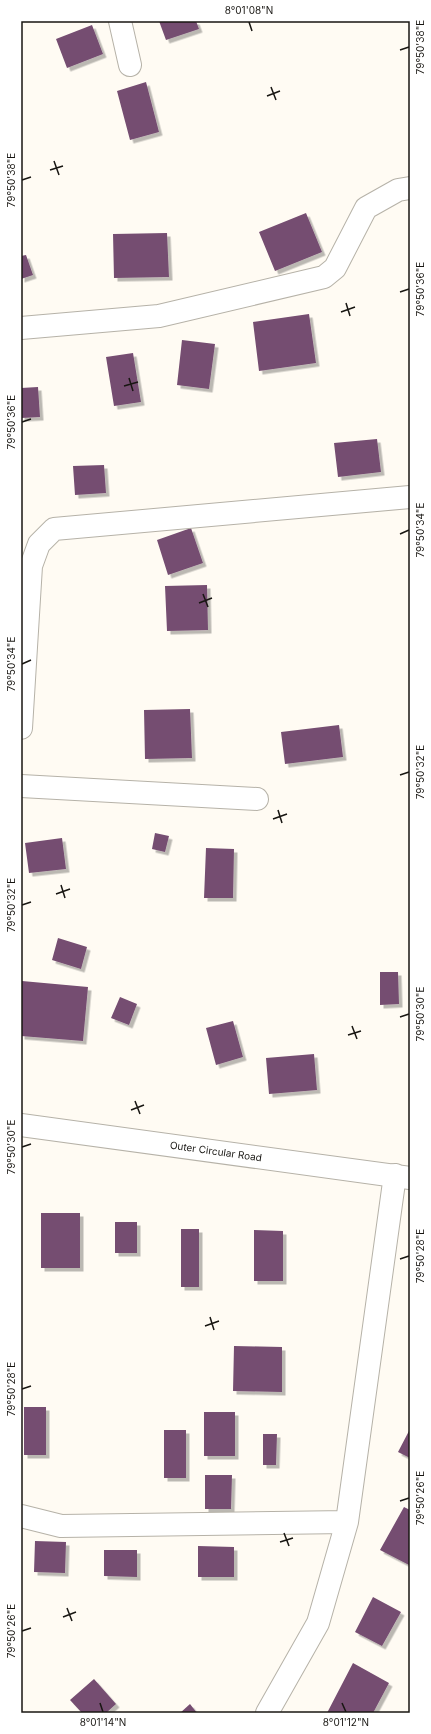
<svg xmlns="http://www.w3.org/2000/svg" width="431" height="1734" viewBox="0 0 431 1734" font-family="Inter,sans-serif">
  <style>
    .building { fill: #754d71; filter: url(#shadow) }
    .lines { fill: none; stroke-linecap: round; stroke-linejoin: round }
    .minor-casing { stroke: #b6b2a8; stroke-width: 24 }
    .tertiary-casing { stroke: #b6b2a8; stroke-width: 24 }
    .minor { stroke: #fff; stroke-width: 22 }
    .tertiary { stroke: #fff; stroke-width: 22 }
    .ticks { fill: none; stroke: #181612; stroke-width: 1.5 }
    .labels { text-anchor: middle; dominant-baseline: central; stroke-width: 4; stroke-linejoin: round; paint-order: stroke }
    .street-label { font-size: 10px; fill: #181612; stroke: #fff }
    .neatline { fill: none; stroke: #181612; stroke-width: 1.5 }
    .ticks-label { font-size: 10px; text-anchor: middle; fill: #181612 }
  </style>
  <defs>
    <filter id="shadow"><feDropShadow dx="3.5" dy="3.5" stdDeviation="0" flood-color="#0004"/></filter>
  </defs>
  <rect width="100%" height="100%" fill="#fffbf3"/>
  <path class="building" d="M159 21H196L199 29 166 40Z
    M92 25 103 54 67 68 56 39Z
    M146 82 159 132 130 140 117 91Z
    M306 213 322 252 275 271 259 232Z
    M167 233 169 277 114 278 113 234Z
    M26 255 33 275 21 279V256Z
    M309 314 316 363 259 371 253 322Z
    M182 340 215 344 209 389 177 385Z
    M133 353 141 402 114 406 106 357Z
    M38 387 40 417 21 418V388Z
    M377 439 381 472 338 477 334 443Z
    M104 465 106 493 75 495 73 466Z
    M191 528 203 563 168 575 157 540Z
    M207 585 208 630 167 631 165 586Z
    M190 709 192 758 145 759 144 710Z
    M339 725 343 757 285 764 281 732Z
    M155 833 169 836 165 852 152 849Z
    M62 838 66 869 29 873 25 843Z
    M206 848 234 849 233 898H204Z
    M58 938 87 947 81 969 52 960Z
    M380 972H398L399 1004 380 1005Z
    M22 981 88 987 83 1041 21 1036Z
    M120 997 137 1004 129 1025 111 1018Z
    M233 1021 243 1057 216 1065 206 1028Z
    M314 1054 317 1090 269 1094 266 1058Z
    M41 1213H80V1268H41Z
    M115 1222H137V1253H115Z
    M181 1229H199V1287H181Z
    M254 1230 283 1231V1281H254Z
    M234 1346 282 1347V1392L233 1391Z
    M24 1407H46V1455H24Z
    M204 1412H235V1456H204Z
    M410 1429V1458L398 1452Z
    M164 1430H186V1478H164Z
    M263 1434H277L276 1465H263Z
    M205 1475H232L231 1509H205Z
    M404 1507 410 1510V1563L409 1565 380 1550Z
    M35 1541 66 1542 65 1573 34 1572Z
    M198 1546 234 1547V1577H198Z
    M104 1550H137V1577L104 1576Z
    M373 1597 401 1612 382 1646 355 1632Z
    M353 1663 389 1683 373 1713H327Z
    M94 1679 116 1704 106 1713H82L70 1700Z
    M190 1704 197 1713H180Z"/>
  <g class="lines">
    <g class="minor-casing">
      <path id="minor" d="M120 21 130 65
        M21 328 159 316 324 277 335 268 366 208 398 190 410 188
        M21 728 31 566 39 544 54 529 410 497
        M21 786 257 799
        M21 1516 61 1526 347 1522
        M267 1713 318 1623 347 1522 395 1175"/>
    </g>
    <g class="tertiary-casing">
      <path id="tertiary" d="M21 1125 410 1178"/>
    </g>
    <use href="#minor" class="minor"/>
    <use href="#tertiary" class="tertiary"/>
  </g>
  <path class="ticks" d="M249 22 252 31M400 50 409 47M271 87 276 100M267 96 280 91M54 161 59 175M50 170 63 166M22 180 31 177M400 292 409 289M346 303 350 316M341 312 355 307M129 378 133 391M124 386 138 382M22 422 31 419M400 534 409 530M203 594 208 607M199 603 212 598M22 664 31 660M400 775 409 772M278 810 282 823M273 819 287 814M61 885 65 898M56 894 70 889M22 905 31 902M400 1017 409 1014M352 1026 357 1039M348 1035 361 1031M135 1101 140 1114M131 1110 144 1105M22 1147 31 1144M400 1259 409 1256M210 1317 214 1330M205 1326 219 1321M22 1389 31 1386M400 1501 409 1498M284 1533 289 1546M280 1542 293 1538M67 1608 72 1621M63 1617 76 1612M22 1631 31 1628M100 1703 103 1712M342 1703 346 1712"/>
  <g class="labels">
    <g class="street-label">
      <text transform="translate(216 1151) rotate(8)">Outer Circular Road</text>
    </g>
  </g>
  <rect width="431" height="1734" fill="none" stroke="#ffffff" stroke-width="44"/>
  <rect x="22" y="22" width="387" height="1690" class="neatline"/>
  <g class="ticks-label">
    <text x="249" y="14">8°01'08"N</text>
    <text transform="translate(420 47) rotate(-90)" y="4">79°50'38"E</text>
    <text transform="translate(11 180) rotate(-90)" y="4">79°50'38"E</text>
    <text transform="translate(420 289) rotate(-90)" y="4">79°50'36"E</text>
    <text transform="translate(11 422) rotate(-90)" y="4">79°50'36"E</text>
    <text transform="translate(420 530) rotate(-90)" y="4">79°50'34"E</text>
    <text transform="translate(11 664) rotate(-90)" y="4">79°50'34"E</text>
    <text transform="translate(420 772) rotate(-90)" y="4">79°50'32"E</text>
    <text transform="translate(11 905) rotate(-90)" y="4">79°50'32"E</text>
    <text transform="translate(420 1014) rotate(-90)" y="4">79°50'30"E</text>
    <text transform="translate(11 1147) rotate(-90)" y="4">79°50'30"E</text>
    <text transform="translate(420 1256) rotate(-90)" y="4">79°50'28"E</text>
    <text transform="translate(11 1389) rotate(-90)" y="4">79°50'28"E</text>
    <text transform="translate(420 1498) rotate(-90)" y="4">79°50'26"E</text>
    <text transform="translate(11 1631) rotate(-90)" y="4">79°50'26"E</text>
    <text x="103" y="1726">8°01'14"N</text>
    <text x="346" y="1726">8°01'12"N</text>
  </g>
</svg>
